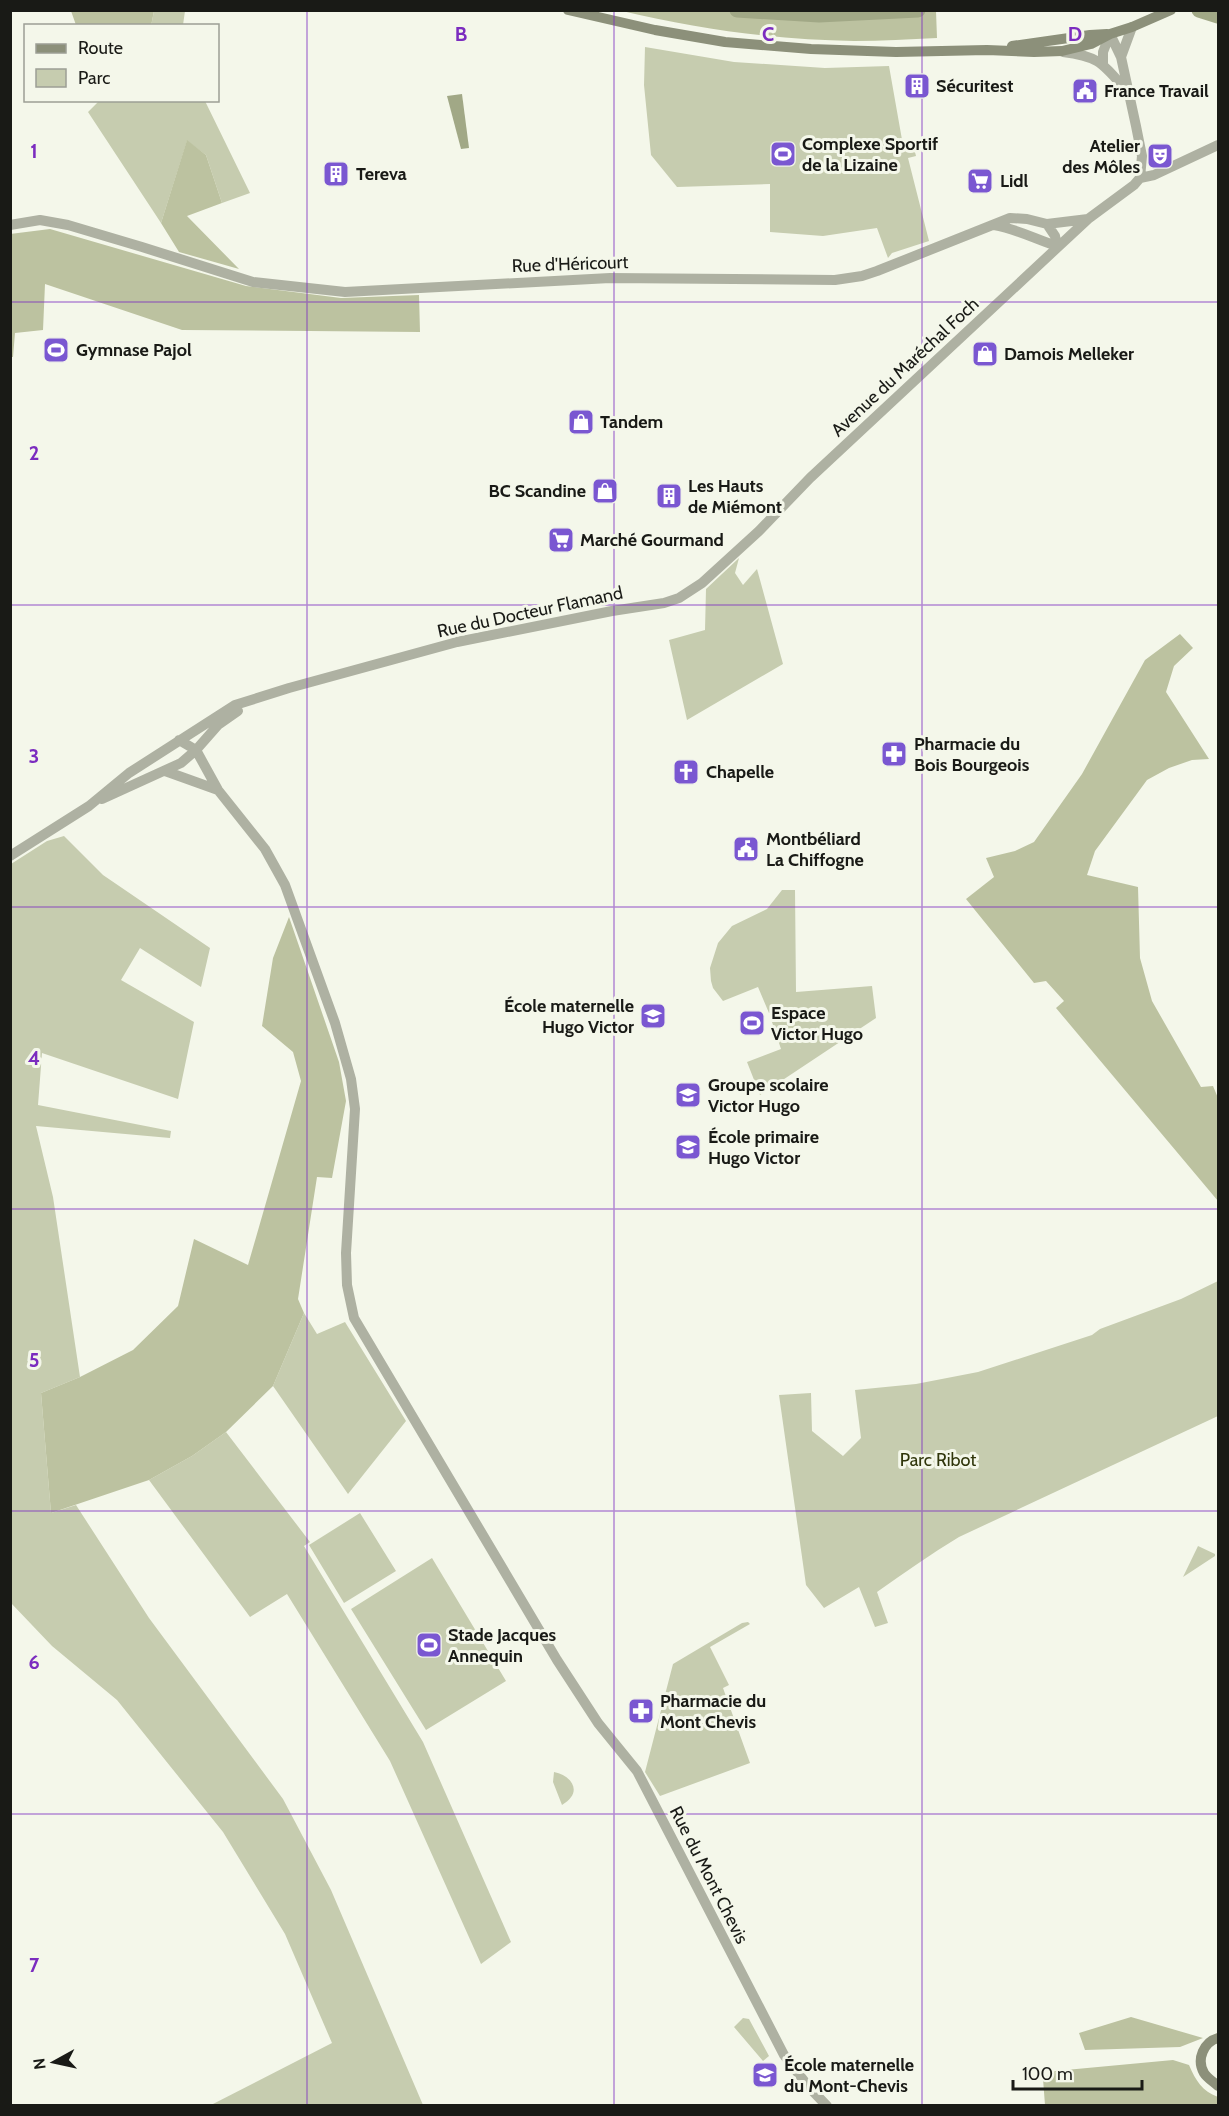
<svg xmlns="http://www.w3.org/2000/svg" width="1229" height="2116" viewBox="0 0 1229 2116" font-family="Cabin,sans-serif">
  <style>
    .green { fill: #c6ccaf }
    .forest { fill: #bcc2a0 }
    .water { fill: #a1a886 }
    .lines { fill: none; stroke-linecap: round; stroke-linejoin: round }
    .river { stroke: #a1a886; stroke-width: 15 }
    .tertiary { stroke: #aeb1a2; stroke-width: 10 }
    .secondary { stroke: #8c907a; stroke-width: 10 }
    .grid { fill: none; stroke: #7b2cbf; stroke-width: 1.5; stroke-opacity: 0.55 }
    .labels { text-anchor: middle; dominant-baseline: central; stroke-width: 6; stroke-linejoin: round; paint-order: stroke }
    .poi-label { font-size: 18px; font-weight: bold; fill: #191a16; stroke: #f4f7ea; text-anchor: start }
    .street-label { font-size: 18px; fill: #191a16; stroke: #f4f7ea }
    .park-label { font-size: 18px; fill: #30360b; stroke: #f4f7ea }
    .grid-label { font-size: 20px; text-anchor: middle; font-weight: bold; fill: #7b2cbf; stroke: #f4f7ea; stroke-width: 6; stroke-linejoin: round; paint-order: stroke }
  </style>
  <rect width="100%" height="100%" fill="#f4f7ea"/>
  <path class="green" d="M154 11H185L183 25 151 26Z
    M645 47 734 62 825 68 889 66 904 151 915 152 916 156 908 158 929 241 892 253 888 258 877 228 823 236 770 232V184L677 187 651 155 644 85Z
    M99 101H205L250 193 222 203 206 155 187 141 161 223 88 112Z
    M739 558 735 573 743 585 757 569 783 664 687 720 669 640 705 630 706 589Z
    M64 836 103 875 210 948 201 987 140 948 121 980 194 1022 178 1099 42 1053 38 1105 171 1131 170 1138 36 1126 53 1197 80 1377 41 1393 51 1513 76 1505 149 1618 283 1799 331 1890 423 2105H211L332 2043 285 1934 223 1832 117 1700 52 1646 11 1603V864L47 841Z
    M782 890H795L796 992 872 986 876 1018 760 1095 747 1062 781 1049 771 1019 776 1016 774 1011 769 1013 758 987 723 1001 713 988 711 981 710 968 718 943 732 926 767 909Z
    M1218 1281V1416L959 1537C931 1554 904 1573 877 1592L888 1623 875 1627 859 1587 824 1608 806 1585 779 1395 811 1393 812 1431 843 1456 861 1438 855 1390 916 1384 978 1372 1092 1335 1100 1329 1181 1299Z
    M304 1313 317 1334 345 1322 406 1421 348 1494 273 1386Z
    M226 1432 310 1542 304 1546 423 1742 511 1942 481 1964 390 1761 287 1594 250 1617 149 1480 192 1456Z
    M360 1513 396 1571 344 1603 309 1545Z
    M1198 1546 1215 1554V1556L1183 1577Z
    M432 1558 506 1681 426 1730 351 1609Z
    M748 1622 750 1624 710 1647 729 1685 723 1688 750 1763 660 1796 645 1772 673 1664 742 1623Z
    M554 1772C573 1776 583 1793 562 1805L553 1782Z
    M743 2018 749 2019 769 2056 763 2061 734 2027Z"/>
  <path class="forest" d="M71 11V10L154 11 151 26 76 25Z
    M622 11H936L937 38C909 39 882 41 854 41 776 40 698 29 622 11Z
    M187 140 206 155 222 203 187 216 239 269 179 252 161 223Z
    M50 229 246 286 341 298 419 295 420 332 182 330 45 284 43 330 15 333 13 357H11L10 234Z
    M1180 634 1193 648 1174 666 1166 692 1209 759 1192 760 1169 768 1147 780 1095 851 1087 875 1138 887 1140 958 1152 1001 1201 1087 1213 1086 1218 1098V1201L1056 1008 1064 1001 1046 981 1034 983 966 899 994 877 986 858 1015 851 1034 842 1082 774 1145 660Z
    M289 917 339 1062 346 1101 332 1178 317 1177 298 1299 304 1313 273 1386 226 1432 192 1456 149 1480 51 1513 41 1393 80 1377 133 1350 178 1306 194 1239 248 1265 301 1081 293 1052 262 1026 273 958Z
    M1131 2017 1203 2038 1180 2047 1085 2050 1079 2033Z
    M1173 2060 1189 2065C1196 2081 1202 2091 1218 2097V2105H1045L1043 2079 1055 2071Z"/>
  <path class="water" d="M462 94 469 148 461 149 447 96Z"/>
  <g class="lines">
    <path class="river" d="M737 10 819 15 918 10
      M1199 10 1218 16"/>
    <path class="tertiary" d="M1110 34 1121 57 1136 126 1142 156 1140 178
      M1063 52C1099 56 1103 64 1126 90
      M1121 57 1132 27
      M1103 64V52L1110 34
      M1047 224 1088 219
      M10 225 40 220 68 225 142 247 253 282 345 292 610 278 835 280 862 276 877 271 1010 218 1027 219 1047 224 1055 236 1057 246
      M994 225C1017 229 1035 239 1057 246
      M179 740 196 750 218 790 265 849 285 885 335 1023 351 1079 355 1109 346 1253 347 1285 354 1318 557 1660 598 1723 637 1771 784 2055 808 2086 827 2106
      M165 771 218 790
      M102 799 181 763 196 750 218 725 238 711
      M10 856 89 806 129 773 235 705 289 688 457 642 612 611 664 603 679 598 702 583 759 531 810 478 1088 219 1134 185 1140 178 1154 175 1218 145"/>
    <path class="secondary" d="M568 10 655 30 725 42 811 49 896 52 987 50 1034 52 1062 51 1091 44 1110 34 1132 27 1171 10
      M1012 46 1090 35 1107 34
      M1218 2038C1204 2042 1196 2059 1204 2073 1207 2078 1214 2082 1218 2086"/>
  </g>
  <path class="grid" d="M307 10V2106M614 10V2106M922 10V2106M10 302H1218M10 605H1218M10 907H1218M10 1209H1218M10 1511H1218M10 1814H1218"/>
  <defs>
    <g id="building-square" transform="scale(1.35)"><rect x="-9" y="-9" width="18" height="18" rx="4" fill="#7a57d1" stroke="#f4f7ea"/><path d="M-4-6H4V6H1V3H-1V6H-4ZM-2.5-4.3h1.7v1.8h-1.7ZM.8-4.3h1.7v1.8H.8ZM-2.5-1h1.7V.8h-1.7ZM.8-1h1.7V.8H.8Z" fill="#fff"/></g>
    <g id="civic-square" transform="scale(1.35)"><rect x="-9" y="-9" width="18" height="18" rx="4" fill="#7a57d1" stroke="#f4f7ea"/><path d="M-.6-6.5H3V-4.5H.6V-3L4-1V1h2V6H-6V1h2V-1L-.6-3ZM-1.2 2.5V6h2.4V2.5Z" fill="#fff"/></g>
    <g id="stadium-square" transform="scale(1.35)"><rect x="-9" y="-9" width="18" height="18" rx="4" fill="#7a57d1" stroke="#f4f7ea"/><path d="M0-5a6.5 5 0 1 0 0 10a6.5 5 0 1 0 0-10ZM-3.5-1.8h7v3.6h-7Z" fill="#fff"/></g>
    <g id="theatre-square" transform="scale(1.35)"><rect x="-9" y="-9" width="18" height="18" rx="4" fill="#7a57d1" stroke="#f4f7ea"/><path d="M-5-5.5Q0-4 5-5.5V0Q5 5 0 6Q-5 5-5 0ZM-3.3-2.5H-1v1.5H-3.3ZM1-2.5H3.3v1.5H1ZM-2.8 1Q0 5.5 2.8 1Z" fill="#fff"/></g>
    <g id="supermarket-square" transform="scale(1.35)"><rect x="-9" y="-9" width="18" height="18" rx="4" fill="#7a57d1" stroke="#f4f7ea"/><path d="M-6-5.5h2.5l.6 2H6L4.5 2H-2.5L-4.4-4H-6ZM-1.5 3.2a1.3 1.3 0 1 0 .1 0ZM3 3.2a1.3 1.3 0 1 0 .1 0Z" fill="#fff"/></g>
    <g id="shop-square" transform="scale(1.35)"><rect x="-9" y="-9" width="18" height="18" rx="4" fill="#7a57d1" stroke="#f4f7ea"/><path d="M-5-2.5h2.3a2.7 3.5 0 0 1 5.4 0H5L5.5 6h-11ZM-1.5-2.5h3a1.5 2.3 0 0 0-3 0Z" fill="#fff"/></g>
    <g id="pharmacy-square" transform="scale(1.35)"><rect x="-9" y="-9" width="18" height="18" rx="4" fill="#7a57d1" stroke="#f4f7ea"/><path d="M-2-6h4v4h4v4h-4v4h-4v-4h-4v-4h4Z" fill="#fff"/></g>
    <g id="church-square" transform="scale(1.35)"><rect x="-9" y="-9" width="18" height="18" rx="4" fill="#7a57d1" stroke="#f4f7ea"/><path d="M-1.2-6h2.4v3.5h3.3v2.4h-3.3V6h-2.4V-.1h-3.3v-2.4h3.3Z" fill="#fff"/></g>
    <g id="school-square" transform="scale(1.35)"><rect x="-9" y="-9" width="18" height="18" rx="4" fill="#7a57d1" stroke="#f4f7ea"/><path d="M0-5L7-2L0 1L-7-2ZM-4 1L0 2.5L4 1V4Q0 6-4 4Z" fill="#fff"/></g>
  </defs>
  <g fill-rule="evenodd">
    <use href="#building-square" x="917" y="86"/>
    <use href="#civic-square" x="1085" y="91"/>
    <use href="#stadium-square" x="783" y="154"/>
    <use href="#theatre-square" x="1160" y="156"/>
    <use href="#building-square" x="336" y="174"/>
    <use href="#supermarket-square" x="980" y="181"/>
    <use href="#stadium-square" x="56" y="350"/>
    <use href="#shop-square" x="985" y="354"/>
    <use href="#shop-square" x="581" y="422"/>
    <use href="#shop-square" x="605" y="491"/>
    <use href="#building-square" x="669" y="496"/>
    <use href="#supermarket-square" x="561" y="540"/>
    <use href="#pharmacy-square" x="894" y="754"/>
    <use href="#church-square" x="686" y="772"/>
    <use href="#civic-square" x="746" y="849"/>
    <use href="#school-square" x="653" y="1016"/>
    <use href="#stadium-square" x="752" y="1023"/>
    <use href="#school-square" x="688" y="1095"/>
    <use href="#school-square" x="688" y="1147"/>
    <use href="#stadium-square" x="429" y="1645"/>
    <use href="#pharmacy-square" x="641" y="1711"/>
    <use href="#school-square" x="765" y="2075"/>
  </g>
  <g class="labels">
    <g class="poi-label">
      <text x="936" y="86">Sécuritest</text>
      <text x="1104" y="91">France Travail</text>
      <text x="802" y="144">Complexe Sportif<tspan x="802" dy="21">de la Lizaine</tspan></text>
      <text x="1140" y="146" text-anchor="end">Atelier<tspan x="1140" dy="21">des Môles</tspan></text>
      <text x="356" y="174">Tereva</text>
      <text x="1000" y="181">Lidl</text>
      <text x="76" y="350">Gymnase Pajol</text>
      <text x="1004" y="354">Damois Melleker</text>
      <text x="600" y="422">Tandem</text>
      <text x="688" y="486">Les Hauts<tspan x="688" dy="21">de Miémont</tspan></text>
      <text x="586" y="491" text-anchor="end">BC Scandine</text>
      <text x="580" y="540">Marché Gourmand</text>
      <text x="914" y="744">Pharmacie du<tspan x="914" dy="21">Bois Bourgeois</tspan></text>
      <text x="706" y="772">Chapelle</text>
      <text x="766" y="839">Montbéliard<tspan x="766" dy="21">La Chiffogne</tspan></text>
      <text x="634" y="1006" text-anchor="end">École maternelle<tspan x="634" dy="21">Hugo Victor</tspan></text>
      <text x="771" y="1013">Espace<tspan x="771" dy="21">Victor Hugo</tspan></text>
      <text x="708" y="1085">Groupe scolaire<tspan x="708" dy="21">Victor Hugo</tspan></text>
      <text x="708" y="1137">École primaire<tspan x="708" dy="21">Hugo Victor</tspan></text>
      <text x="448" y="1635">Stade Jacques<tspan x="448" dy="21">Annequin</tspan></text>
      <text x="660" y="1701">Pharmacie du<tspan x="660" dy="21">Mont Chevis</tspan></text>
      <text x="784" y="2065">École maternelle<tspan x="784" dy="21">du Mont-Chevis</tspan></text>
    </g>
    <g class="street-label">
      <text transform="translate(570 264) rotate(-2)">Rue d'Héricourt</text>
      <text transform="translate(905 367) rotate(-43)">Avenue du Maréchal Foch</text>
      <text transform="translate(530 612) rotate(-12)">Rue du Docteur Flamand</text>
      <text transform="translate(709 1875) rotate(63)">Rue du Mont Chevis</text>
    </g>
    <g class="park-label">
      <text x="938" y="1460">Parc Ribot</text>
    </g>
  </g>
  <g class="grid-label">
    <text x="461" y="41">B</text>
    <text x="768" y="41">C</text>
    <text x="1075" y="41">D</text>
    <text x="34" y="158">1</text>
    <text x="34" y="460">2</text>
    <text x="34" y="763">3</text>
    <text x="34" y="1065">4</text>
    <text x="34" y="1367">5</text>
    <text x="34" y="1669">6</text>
    <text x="34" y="1972">7</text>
  </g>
  <rect width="1229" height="2116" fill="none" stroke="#191a16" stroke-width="24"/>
  <rect x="24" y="24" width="195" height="78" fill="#f4f7ea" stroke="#9c9f95" stroke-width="1.5"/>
  <rect x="36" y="44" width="30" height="9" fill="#8c907a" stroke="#9c9f95" stroke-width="1.5"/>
  <text x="78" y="54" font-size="18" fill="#191a16">Route</text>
  <rect x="36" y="69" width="30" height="18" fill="#c6ccaf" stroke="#9c9f95" stroke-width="1.5"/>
  <text x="78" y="84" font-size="18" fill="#191a16">Parc</text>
  <g transform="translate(54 2062) rotate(262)" stroke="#f4f7ea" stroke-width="4.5" paint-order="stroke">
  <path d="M0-4.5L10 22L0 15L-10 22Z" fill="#191a16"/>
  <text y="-9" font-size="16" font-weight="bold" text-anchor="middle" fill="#191a16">N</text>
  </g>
  <path d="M1013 2080v9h129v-9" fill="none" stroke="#191a16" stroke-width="3"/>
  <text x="1022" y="2080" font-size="18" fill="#191a16" stroke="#f4f7ea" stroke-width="4.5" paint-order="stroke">100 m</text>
</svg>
